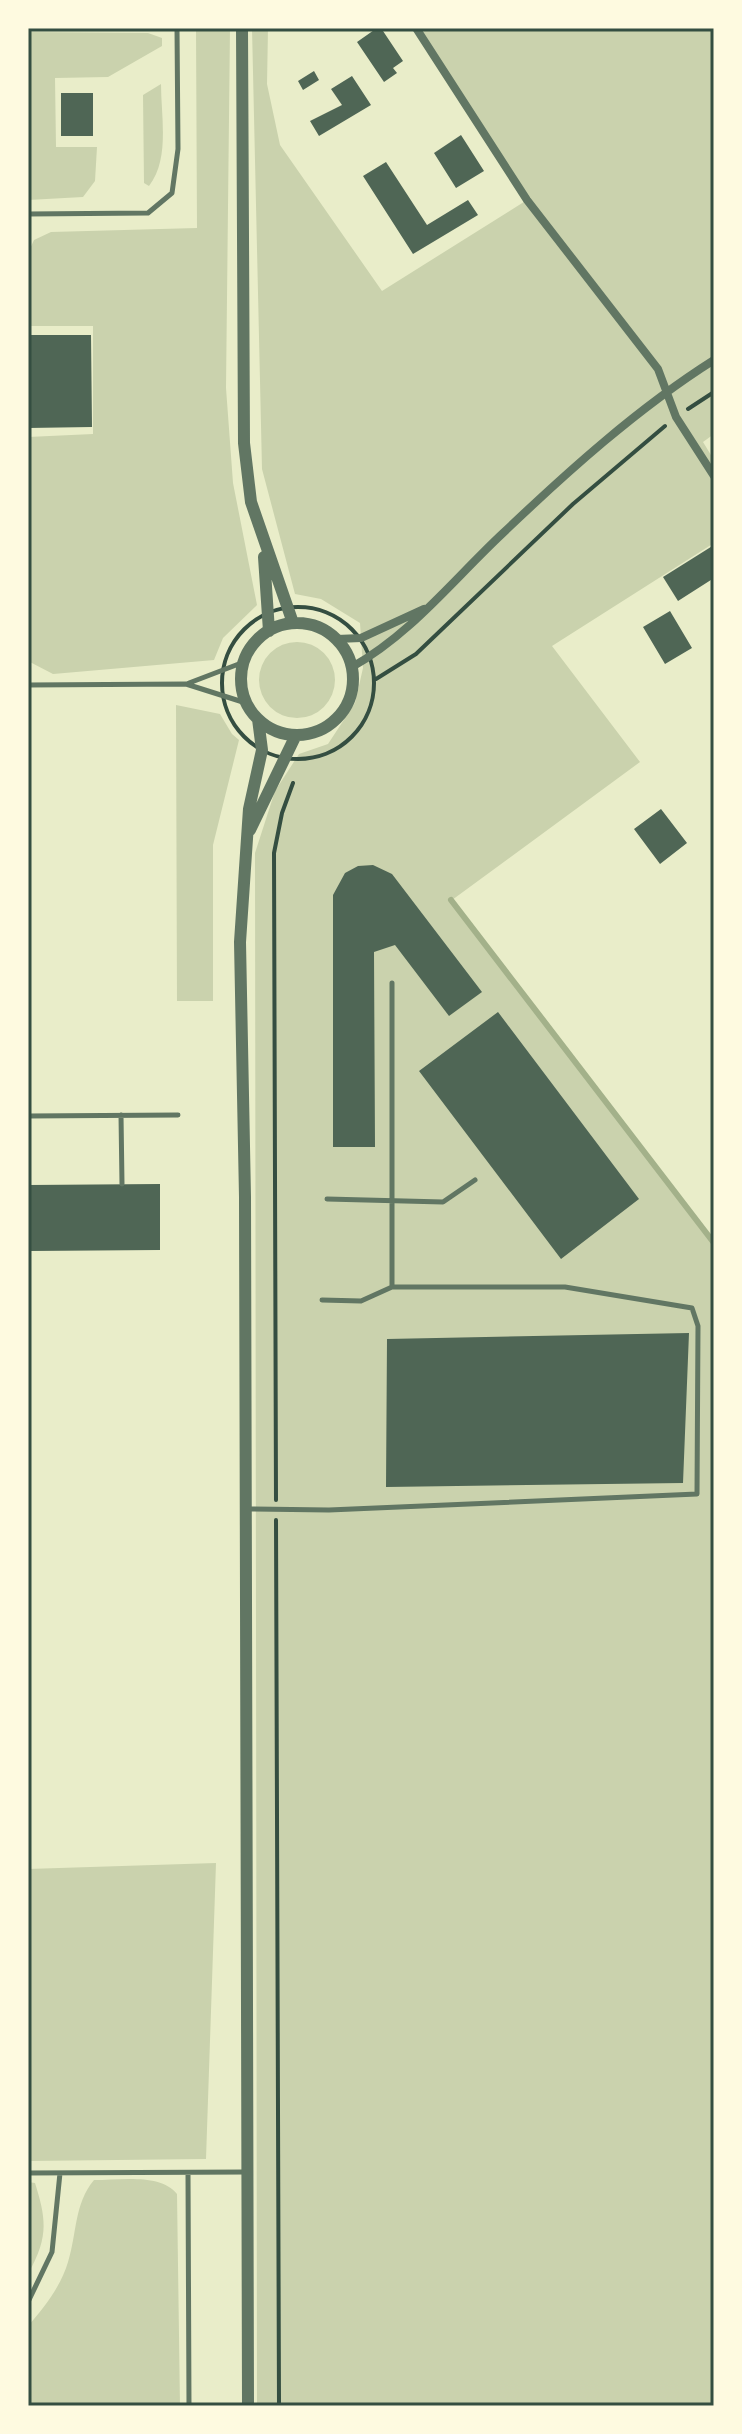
<svg xmlns="http://www.w3.org/2000/svg" width="742" height="2434" viewBox="0 0 742 2434" font-family="'PT Sans',sans-serif">
  <style>
    .green { fill: #cad2ad }
    .lines { fill: none; stroke-linecap: round; stroke-linejoin: round }
    .stream { stroke: #a3b18a; stroke-width: 6 }
    .building { fill: #4f6655 }
    .path { stroke: #344e41; stroke-width: 4 }
    .service { stroke: #617663; stroke-width: 5 }
    .minor { stroke: #617663; stroke-width: 8 }
    .tertiary { stroke: #617663; stroke-width: 12 }
    .neatline { fill: none; stroke: #344e41; stroke-width: 3 }
  </style>
  <rect width="100%" height="100%" fill="#e9edc9"/>
  <path class="green" d="M196 28H230L226 388 233 483 257 605 223 638 214 660 53 674 28 661V437L93 434V326H28V253L34 240 51 232 197 228Z
    M252 28H268L267 84 280 145 382 291 527 200 416 28H714V434L703 442 714 460V543L552 646 640 762 452 900 714 1243V2406H257L255 853 275 791 299 754 328 744 355 703 363 668 360 623 321 599 295 594 262 469Z
    M28 32 148 33 162 38V46L108 77 55 78 56 147H97L95 181 83 197 28 200Z
    M161 84C161 117 170 159 149 186L144 183 143 95Z
    M259 680a38 38 0 1 1 76 0a38 38 0 1 1-76 0Z
    M176 705 220 714 232 734 239 740 213 845V1001H177Z
    M216 1863 206 2159 28 2161V1869Z
    M94 2180C120 2180 161 2173 177 2194L180 2406H28V2326C44 2308 61 2286 68 2262 77 2234 74 2204 94 2180Z
    M28 2182 35 2183C47 2221 48 2238 28 2274Z"/>
  <g class="lines">
    <path class="stream" d="M451 900 714 1243"/>
  </g>
  <path class="building" d="M377 28H381L403 61 393 68 397 73 384 82 357 42Z
    M314 71 319 80 303 90 298 81Z
    M352 76 371 105 319 136 310 121 342 105 331 89Z
    M61 93H93V136H61Z
    M461 135 484 171 456 188 434 153Z
    M386 162 427 225 468 200 478 215 413 254 363 176Z
    M28 335H91L92 427 28 428Z
    M714 545V578L678 601 663 577Z
    M670 611 692 648 665 664 643 627Z
    M661 809 687 843 660 864 634 829Z
    M373 865 392 874 482 992 449 1016 395 945 374 952 375 1147H333V895L345 873 358 866Z
    M498 1012 639 1199 561 1259 419 1071Z
    M160 1184V1250L30 1251 29 1185Z
    M689 1333 683 1483 386 1487 387 1339Z"/>
  <g class="lines">
    <path class="path" d="M688 409 714 392
      M222 683a76 76 0 1 1 152 0a76 76 0 1 1-152 0Z
      M376 679 416 654 573 504 665 426
      M276 1500 274 853 282 813 293 783
      M276 1520 279 2406"/>
    <path class="service" d="M28 214 148 213 172 193 178 149 177 28
      M189 683 244 662
      M28 685 186 684 246 703
      M392 983V1287
      M121 1115 122 1184
      M28 1116 178 1115
      M327 1199 443 1202 475 1180
      M248 1509 329 1510 697 1494 698 1326 692 1308 565 1287H392L361 1301 322 1300
      M28 2173 247 2172
      M188 2173 189 2406
      M28 2302 52 2252 60 2173"/>
    <path class="minor" d="M416 28 527 200 658 369 676 417 714 476
      M337 639 361 638 424 609
      M352 667C411 634 453 580 502 534 567 472 638 408 714 360"/>
    <path class="tertiary" d="M242 28 244 443 251 502 293 623
      M264 557 269 631
      M241 679a56 56 0 1 1 112 0a56 56 0 1 1-112 0Z
      M250 830 296 735
      M248 2406 245 1197 240 942 249 809 262 750 258 719"/>
  </g>
  <rect width="742" height="2434" fill="none" stroke="#fefae0" stroke-width="60"/>
  <rect x="30" y="30" width="682" height="2374" class="neatline"/>
</svg>
